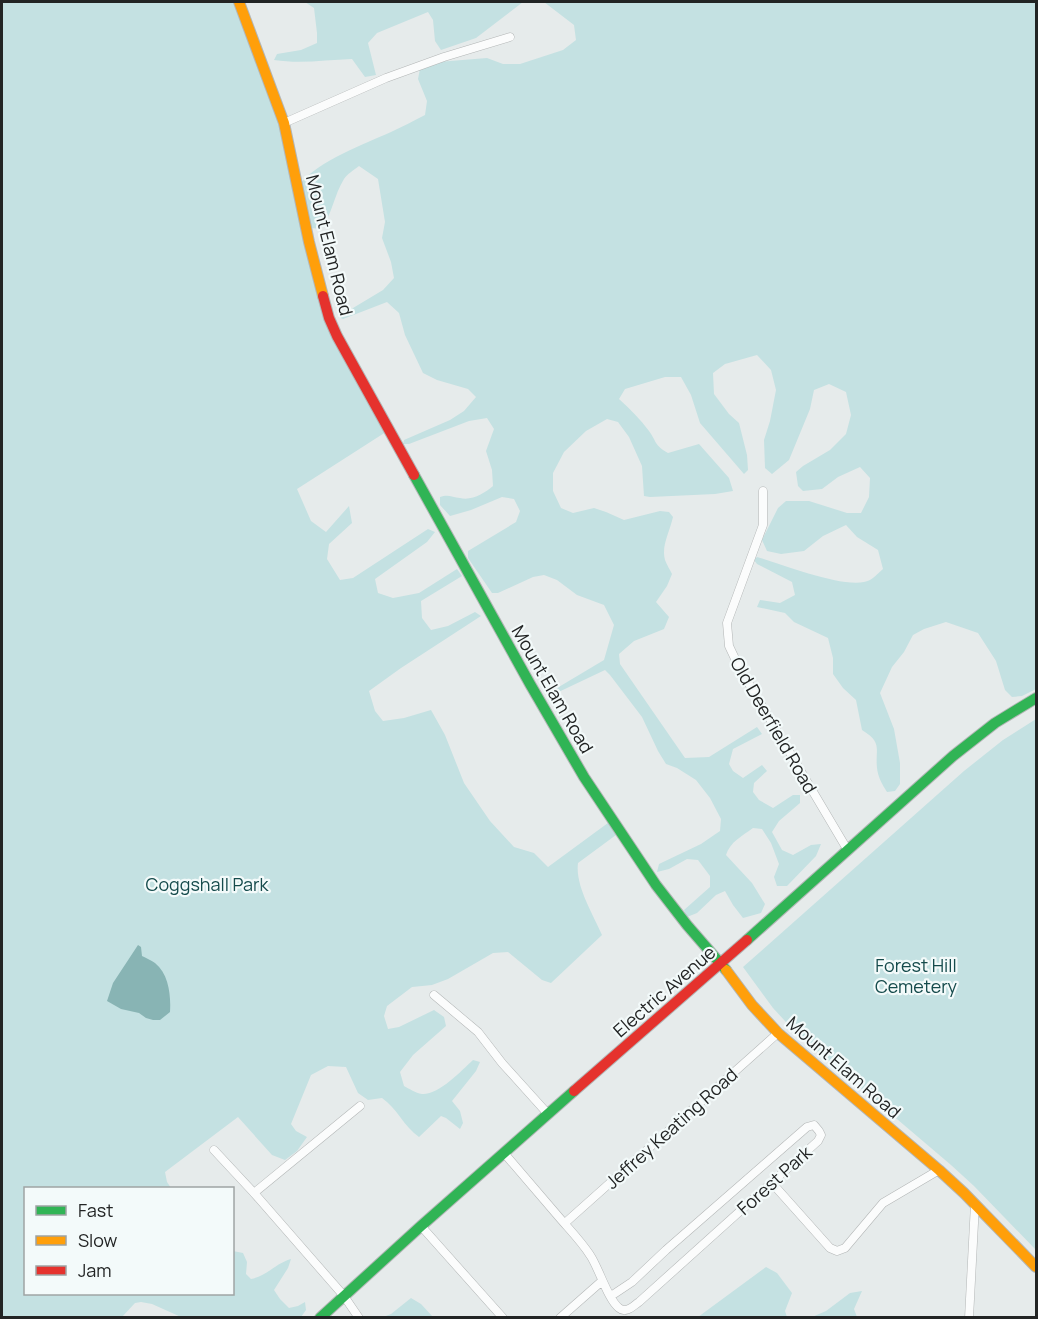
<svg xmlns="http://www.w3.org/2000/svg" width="1038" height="1319" viewBox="0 0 1038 1319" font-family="Manrope,sans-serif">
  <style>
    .green { fill: #c4e1e2 }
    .water { fill: #88b4b4 }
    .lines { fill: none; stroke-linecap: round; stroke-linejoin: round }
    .street-casing { stroke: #b3b6b6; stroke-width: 9 }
    .fast-casing { stroke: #b3b6b6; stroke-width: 12 }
    .slow-casing { stroke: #b3b6b6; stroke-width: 12 }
    .jam-casing { stroke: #b3b6b6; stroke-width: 12 }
    .street { stroke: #fbfcfc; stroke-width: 8 }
    .fast { stroke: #30b455; stroke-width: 10 }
    .slow { stroke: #ff9f0a; stroke-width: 10 }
    .jam { stroke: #e5322d; stroke-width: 10 }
    .labels { text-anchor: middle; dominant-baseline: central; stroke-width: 4.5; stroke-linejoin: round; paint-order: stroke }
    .street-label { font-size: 18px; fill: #222424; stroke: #f3fafa }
    .park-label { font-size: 18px; fill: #154b4c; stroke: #f3fafa }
  </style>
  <rect width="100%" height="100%" fill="#e6ebeb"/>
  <path class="green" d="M2 2H239L284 123 329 318 389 430 297 489 311 521 326 532 349 506 352 523 329 544 327 559 340 580 353 578 428 529 435 532 427 542 375 579 378 593 393 598 419 593 457 569 462 576 421 601 422 618 431 630 448 626 475 612 481 616 401 668 369 691 375 711 383 721 404 718 431 710 445 735 464 783 490 821 514 847 534 853 548 867 612 820 620 832 578 863C575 886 593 914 602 935L551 983 542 980 508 952 493 953 448 979 432 985 412 987 387 1006 384 1016 388 1029 399 1027 434 1010 444 1017 446 1026 413 1055 400 1072 404 1086C410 1089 415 1093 422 1094 439 1095 461 1071 473 1060L480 1062 476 1071 452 1101 460 1111 463 1123 460 1129 446 1118 441 1116 419 1137C404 1127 397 1108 382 1098L368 1100 358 1093 346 1067 328 1066 311 1075 291 1124 296 1131 307 1137 297 1151 285 1160 272 1155 238 1117 165 1172 167 1182 171 1188H26V1294H232L233 1251 243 1253 247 1262 246 1274 251 1279C267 1276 276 1263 291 1259L288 1268 274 1290 280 1299 289 1308 298 1306 305 1302 306 1310 301 1317H181L152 1304 141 1302 135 1303 122 1317H2Z
    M305 2H523L476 38 441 50 435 41 433 20 428 12 377 33 368 43 376 75 365 77 352 59C326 60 300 64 274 60L277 54 301 50 317 43V33L314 8Z
    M544 2H1036V689L1022 696 1012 697 1005 690 996 661 978 633 946 622 924 629 913 635 904 652 892 667 880 693 894 729 900 763V784L895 791 887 792C882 784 878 777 877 768 875 748 883 743 862 730L856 700 843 688 833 674V658L828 638 794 622 785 613 757 607 760 600 780 603 795 595 792 582 757 564 754 560 757 557C782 564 839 587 864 582 872 581 877 574 883 569L878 550 857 537 846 525 823 536 804 551 781 554 767 551 762 540 778 508 786 501H809L847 513H861L869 497 870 478 860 467 838 477 822 489 803 491 798 486 796 472 803 466 830 450 846 434 851 415 846 392 829 384 814 390 810 409 789 460 772 474 765 468 764 440 770 421 776 390 771 370 757 355 725 364 713 373 714 394 729 414 739 423 747 455 748 470 744 474 700 423 691 395 681 377H665L625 389 619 399C630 409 640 419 649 431 657 442 654 445 668 453L699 444 729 478 733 491 715 494 650 497 644 496 642 466 629 437 618 422 607 419 586 431 564 452 553 473V491L561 508 573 513 594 508 606 512 624 520 660 511 669 512 673 517C670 531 661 546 665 560 667 565 670 570 672 574L667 586 656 602 669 617 664 629 634 641 619 654 620 664 685 758 709 757 757 727 762 734 733 749 729 764 733 771 743 778 762 765 767 771 754 783 753 792 759 800 773 808 793 795H800V803L779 821 772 832 782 850 793 855 811 845 821 844 816 856 787 886H777L774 877 779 864 771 843 762 829 753 828C742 836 730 842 726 855L752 883 765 904 761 913 743 918 733 905 725 891 716 895 697 913 687 917 684 910 710 887V876L698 860 687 859 669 869 657 872 659 864 701 844 720 831 721 819 710 798 696 780 677 768 666 764 658 751 642 717 610 675 605 670 548 697 547 694 604 660 614 625 604 605 577 595 557 580 544 575 533 577 498 593H492L468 558V551L516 522 520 511 514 499 502 497 471 510 450 516 440 505V497C448 494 452 497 460 498 472 501 485 493 493 486L492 470 486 451 494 429 487 418 469 421 409 444H403L404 440 450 420 464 411 476 397 468 389 437 380 423 373 405 335 399 313 387 302 343 319 338 317 383 290 394 278 391 262 382 238 385 222 378 179 359 166C354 170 347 174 344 179 334 195 332 215 321 229L311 228 301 183C317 162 366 143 391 132 402 127 413 121 425 115L427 101 418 79 420 69 438 62 487 58 503 64H520L563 50 576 40 574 25Z
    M1036 719V1250L974 1186 951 1165 797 1034 773 1008 743 967 964 771 1003 740Z
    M766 1267 777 1273 792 1293 785 1311 787 1317H698Z
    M862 1291 854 1309 857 1317H812L826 1311 850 1293Z
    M411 1298 421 1304 433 1317H383L391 1314Z"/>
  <path class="water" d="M138 945 141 947 142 956C146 958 151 960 155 963 169 974 171 996 170 1012L160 1020H153L146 1018 139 1013 121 1009 107 1001 113 983Z"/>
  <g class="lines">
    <g class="street-casing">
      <path id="street" d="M284 123 386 78 444 57 510 37
        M763 491V525L727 623 729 646 739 667 847 849
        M434 995 478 1032 502 1063 548 1114
        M214 1150 254 1193 344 1296 359 1318
        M504 1153C522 1174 540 1195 558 1216 569 1229 581 1241 590 1255 599 1268 608 1300 619 1308 626 1314 633 1306 639 1302L818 1141 821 1135 819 1131 814 1125 807 1127 666 1250 632 1282 611 1296
        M772 1183 830 1248 837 1251 845 1248 883 1203 939 1170
        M254 1193 360 1106
        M565 1223 778 1033
        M421 1226 503 1318
        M560 1318 602 1281
        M969 1318 975 1204"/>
    </g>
    <g class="fast-casing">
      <path id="fast" d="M414 475 530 684 584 777 656 885 687 925 726 970
        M747 940 953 756 995 723 1036 698
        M320 1318 421 1226 574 1091"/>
    </g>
    <g class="slow-casing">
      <path id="slow" d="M239 2 284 123 309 242 323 296
        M726 970 752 1005 778 1033 939 1170 964 1193 1036 1267"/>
    </g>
    <g class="jam-casing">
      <path id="jam" d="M323 296 329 318 337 336 414 475
        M574 1091 747 940"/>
    </g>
    <use href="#street" class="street"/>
    <use href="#fast" class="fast"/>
    <use href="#slow" class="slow"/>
    <use href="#jam" class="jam"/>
  </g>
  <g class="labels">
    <g class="street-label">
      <text transform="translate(330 245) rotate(76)">Mount Elam Road</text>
      <text transform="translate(553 689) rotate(60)">Mount Elam Road</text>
      <text transform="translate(774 725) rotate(60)">Old Deerfield Road</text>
      <text transform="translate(664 991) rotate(-41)">Electric Avenue</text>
      <text transform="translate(844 1067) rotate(41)">Mount Elam Road</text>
      <text transform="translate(671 1128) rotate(-42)">Jeffrey Keating Road</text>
      <text transform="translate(774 1180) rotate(-42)">Forest Park</text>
    </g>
    <g class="park-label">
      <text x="207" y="884">Coggshall Park</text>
      <text x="916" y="965">Forest Hill<tspan x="916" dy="21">Cemetery</tspan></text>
    </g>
  </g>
  <rect width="1038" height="1319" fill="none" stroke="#222424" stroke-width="6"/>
  <rect x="24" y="1187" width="210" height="108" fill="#f3fafa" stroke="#9fa4a4" stroke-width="1.5"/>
  <rect x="36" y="1206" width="30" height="9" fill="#30b455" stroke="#9fa4a4" stroke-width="1.5"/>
  <text x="78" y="1217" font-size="18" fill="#222424">Fast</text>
  <rect x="36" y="1236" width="30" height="9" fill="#ff9f0a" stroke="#9fa4a4" stroke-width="1.5"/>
  <text x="78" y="1247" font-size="18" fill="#222424">Slow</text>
  <rect x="36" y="1266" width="30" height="9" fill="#e5322d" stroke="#9fa4a4" stroke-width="1.5"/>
  <text x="78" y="1277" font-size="18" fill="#222424">Jam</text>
</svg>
